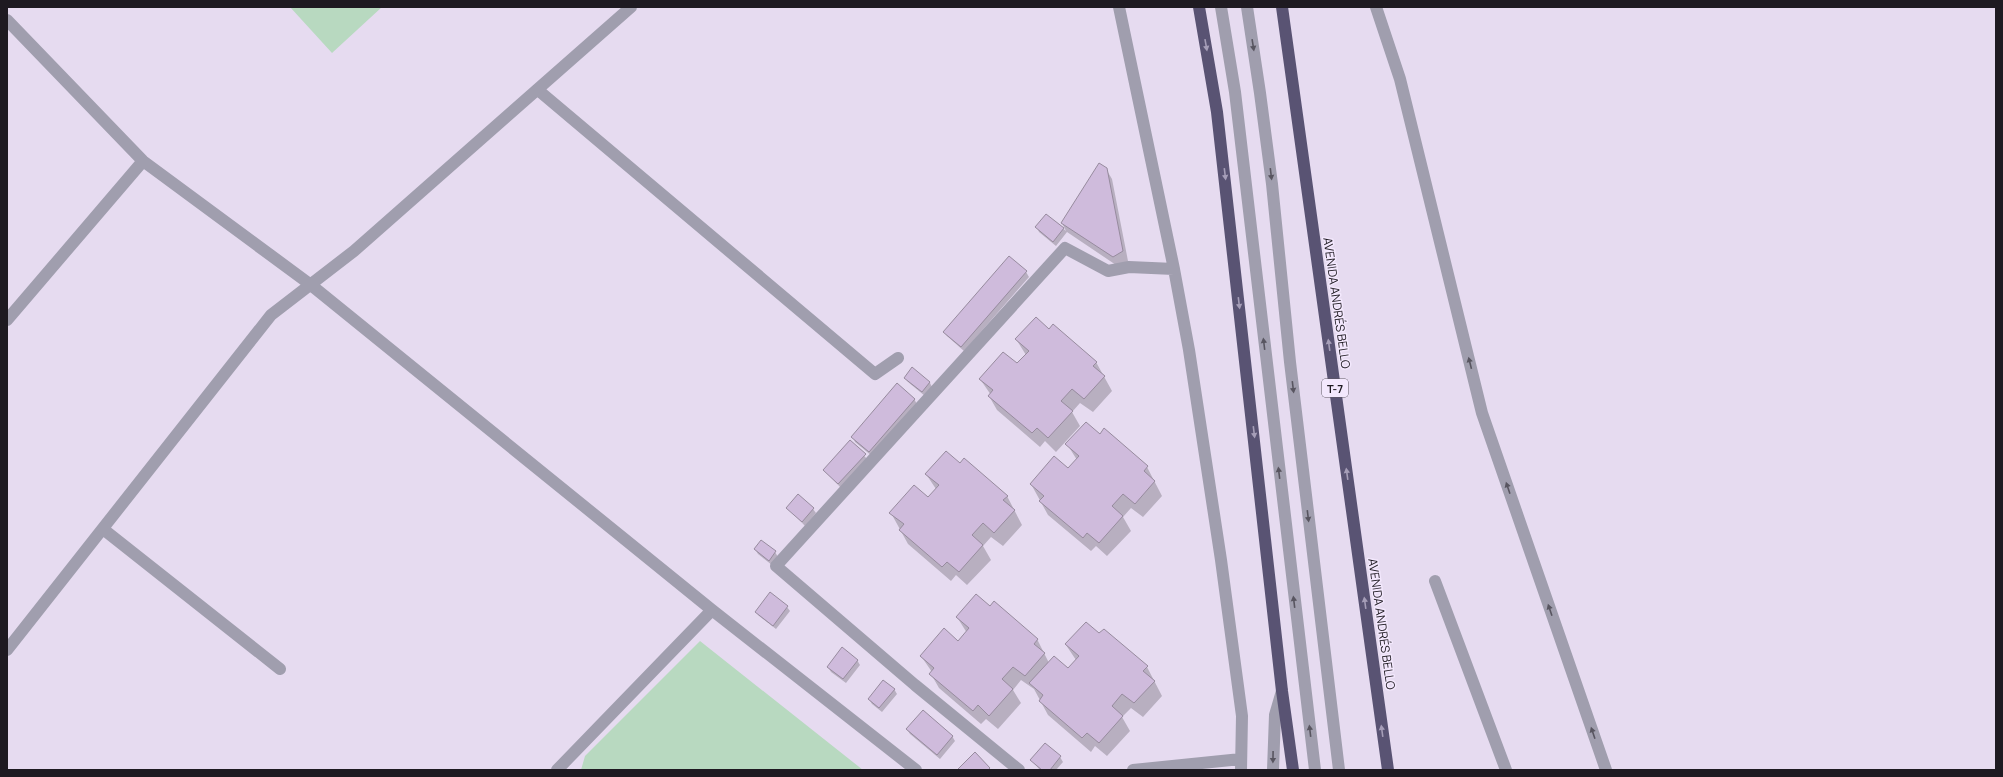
<svg xmlns="http://www.w3.org/2000/svg" width="2003" height="777" viewBox="0 0 2003 777" font-family="Manrope,sans-serif">
  <style>
    .green { fill: #b8d9c0 }
    .shadow { fill: #0003 }
    .building { fill: #cfbbdc; stroke: #978b9e }
    .lines { fill: none; stroke-linecap: round; stroke-linejoin: round }
    .minor { stroke: #a09eae; stroke-width: 12 }
    .highway { stroke: #595373; stroke-width: 12 }
    .oneway { fill: #a69eb8 }
    .oneway2 { fill: #585560 }
    .labels { text-anchor: middle; dominant-baseline: central; stroke-width: 3; stroke-linejoin: round; paint-order: stroke }
    .shield { fill: #f3e8fd; stroke: #5e5863; stroke-width: 1 }
    .shield-label { font-size: 11px; font-weight: bold; fill: #1e1a21 }
    .street-label { font-size: 12px; fill: #1e1a21; stroke: #f3e8fd }
  </style>
  <rect width="100%" height="100%" fill="#e6dbf0"/>
  <path class="green" d="M290 7H382L332 53Z
    M700 641 863 770H581L585 756Z"/>
  <path class="shadow" d="M1106 169 1112 179 1128 261 1119 267 1067 232 1056 246 1039 232 1037 227 1047 215 1066 231 1062 223Z
    M1026 272 1029 277 964 351 947 336 944 332Z
    M1049 330 1096 362 1112 391 1093 412 1080 403 1072 412 1080 426 1056 452 1045 441 1040 447 997 410 989 396 991 395 980 379 1017 365 1026 355 1016 339Z
    M912 368 930 383 932 387 925 396 908 382 905 378Z
    M914 399 917 404 872 456 855 442 853 437Z
    M1104 430 1147 467 1162 496 1143 517 1131 508 1123 517 1131 531 1107 556 1096 546 1091 551 1048 515 1031 484 1068 470 1077 460 1067 444 1100 435Z
    M850 441 868 460 841 488 824 470Z
    M960 464 1007 496 1022 525 1003 546 991 537 983 546 991 560 967 585 956 575 951 581 908 544 891 513 928 499 936 489 926 474Z
    M788 508 813 509 816 513 805 526Z
    M755 549 775 552 778 557 772 565 758 554Z
    M787 607 790 611 776 629 759 616 756 612Z
    M990 607 1037 639 1049 663 1068 669 1076 660 1066 645 1099 635 1147 667 1162 696 1143 717 1131 708 1122 717 1130 731 1107 756 1095 746 1091 752 1048 715 1034 689 1021 680 1013 690 1021 703 998 729 986 719 981 724 939 688 931 674 932 672 921 656 958 642 967 633 957 617Z
    M857 660 860 665 846 683 831 672 828 667Z
    M894 689 897 694 882 712 872 704 869 699Z
    M907 729 952 736 955 741 940 759 910 734Z
    M1060 757 1063 762 1056 770H1040L1031 760Z"/>
  <path class="building" d="M1099 163 1107 168 1123 251 1113 257 1061 223Z
    M1046 214 1064 228 1053 242 1035 227Z
    M1009 256 1027 271 961 347 943 332Z
    M1036 317 1049 329 1053 324 1097 362 1093 366 1105 376 1084 399 1072 389 1061 401 1073 411 1048 438 1037 428 1032 433 988 396 993 390 979 379 1003 352 1017 363 1029 351 1015 339Z
    M912 367 930 382 922 392 904 378Z
    M897 383 915 399 869 452 851 437Z
    M1086 422 1100 434 1104 428 1148 466 1144 471 1155 481 1135 504 1123 494 1112 506 1123 516 1099 543 1087 533 1083 538 1039 501 1044 496 1030 484 1054 456 1068 468 1079 456 1065 444Z
    M850 440 866 454 838 484 823 470Z
    M946 451 960 463 964 458 1008 496 1003 500 1015 510 994 533 983 523 972 535 983 545 959 572 947 562 942 567 899 530 904 524 889 513 914 485 928 497 939 485 925 474Z
    M798 494 814 508 802 522 786 508Z
    M761 540 776 551 769 561 754 549Z
    M770 592 788 606 773 626 755 612Z
    M976 594 990 606 994 601 1038 639 1034 644 1045 653 1025 676 1013 667 1002 679 1013 689 989 716 978 705 973 711 929 674 934 668 920 656 944 628 958 641 969 628 956 617Z
    M1086 622 1099 633 1104 629 1148 666 1143 671 1155 681 1134 703 1122 694 1112 706 1123 716 1099 743 1087 733 1082 738 1039 701 1043 695 1029 683 1054 656 1068 668 1079 656 1065 644Z
    M842 647 858 660 843 679 827 667Z
    M883 680 895 689 879 708 868 699Z
    M923 710 953 736 937 755 906 729Z
    M1045 743 1061 756 1050 770H1042L1030 760Z
    M975 752 990 768 988 770H957Z"/>
  <g class="lines">
    <path class="minor" d="M1119 7 1174 269 1189 350 1221 560 1242 716 1241 770
      M1221 7 1235 92 1315 770
      M1247 7 1260 93 1272 184 1290 362 1339 770
      M1376 7 1400 79 1482 413 1606 770
      M7 20 143 161 311 285 712 610 916 770
      M538 90 875 374 898 358
      M7 320 143 161
      M103 529 280 669
      M1435 581 1506 770
      M7 650 271 315 354 251 631 7
      M557 770 712 610
      M1019 770 915 685 776 566 1065 248 1108 271 1129 267 1174 269
      M1133 770 1241 759
      M1273 770 1275 715 1282 691"/>
    <path class="highway" d="M1199 7 1217 112 1282 691 1293 770
      M1282 7 1388 770"/>
  </g>
  <defs><path id="oneway-solid" d="M-6-.8H1V-3.2L6.5 0L1 3.2V.8H-6Z"/></defs>
  <g class="oneway">
    <use href="#oneway-solid" transform="translate(1206 45) rotate(80)"/>
    <use href="#oneway-solid" transform="translate(1225 174) rotate(83)"/>
    <use href="#oneway-solid" transform="translate(1239 303) rotate(83)"/>
    <use href="#oneway-solid" transform="translate(1329 345) rotate(-98)"/>
    <use href="#oneway-solid" transform="translate(1254 432) rotate(83)"/>
    <use href="#oneway-solid" transform="translate(1347 474) rotate(-98)"/>
    <use href="#oneway-solid" transform="translate(1365 603) rotate(-98)"/>
    <use href="#oneway-solid" transform="translate(1382 731) rotate(-98)"/>
  </g>
  <g class="oneway2">
    <use href="#oneway-solid" transform="translate(1253 45) rotate(81)"/>
    <use href="#oneway-solid" transform="translate(1271 174) rotate(83)"/>
    <use href="#oneway-solid" transform="translate(1264 344) rotate(-97)"/>
    <use href="#oneway-solid" transform="translate(1470 363) rotate(-104)"/>
    <use href="#oneway-solid" transform="translate(1293 387) rotate(83)"/>
    <use href="#oneway-solid" transform="translate(1279 473) rotate(-97)"/>
    <use href="#oneway-solid" transform="translate(1508 488) rotate(-109)"/>
    <use href="#oneway-solid" transform="translate(1308 516) rotate(83)"/>
    <use href="#oneway-solid" transform="translate(1294 602) rotate(-97)"/>
    <use href="#oneway-solid" transform="translate(1550 610) rotate(-109)"/>
    <use href="#oneway-solid" transform="translate(1310 731) rotate(-97)"/>
    <use href="#oneway-solid" transform="translate(1593 733) rotate(-109)"/>
    <use href="#oneway-solid" transform="translate(1273 757) rotate(91)"/>
  </g>
  <g class="labels">
    <rect class="shield" x="1322" y="379" width="26" height="18" rx="3"/>
    <g class="shield-label">
      <text x="1335" y="388">T-7</text>
    </g>
    <g class="street-label">
      <text transform="translate(1337 303) rotate(82)">AVENIDA ANDRÉS BELLO</text>
      <text transform="translate(1382 624) rotate(82)">AVENIDA ANDRÉS BELLO</text>
    </g>
  </g>
  <rect width="2003" height="777" fill="none" stroke="#1e1a21" stroke-width="16"/>
</svg>
